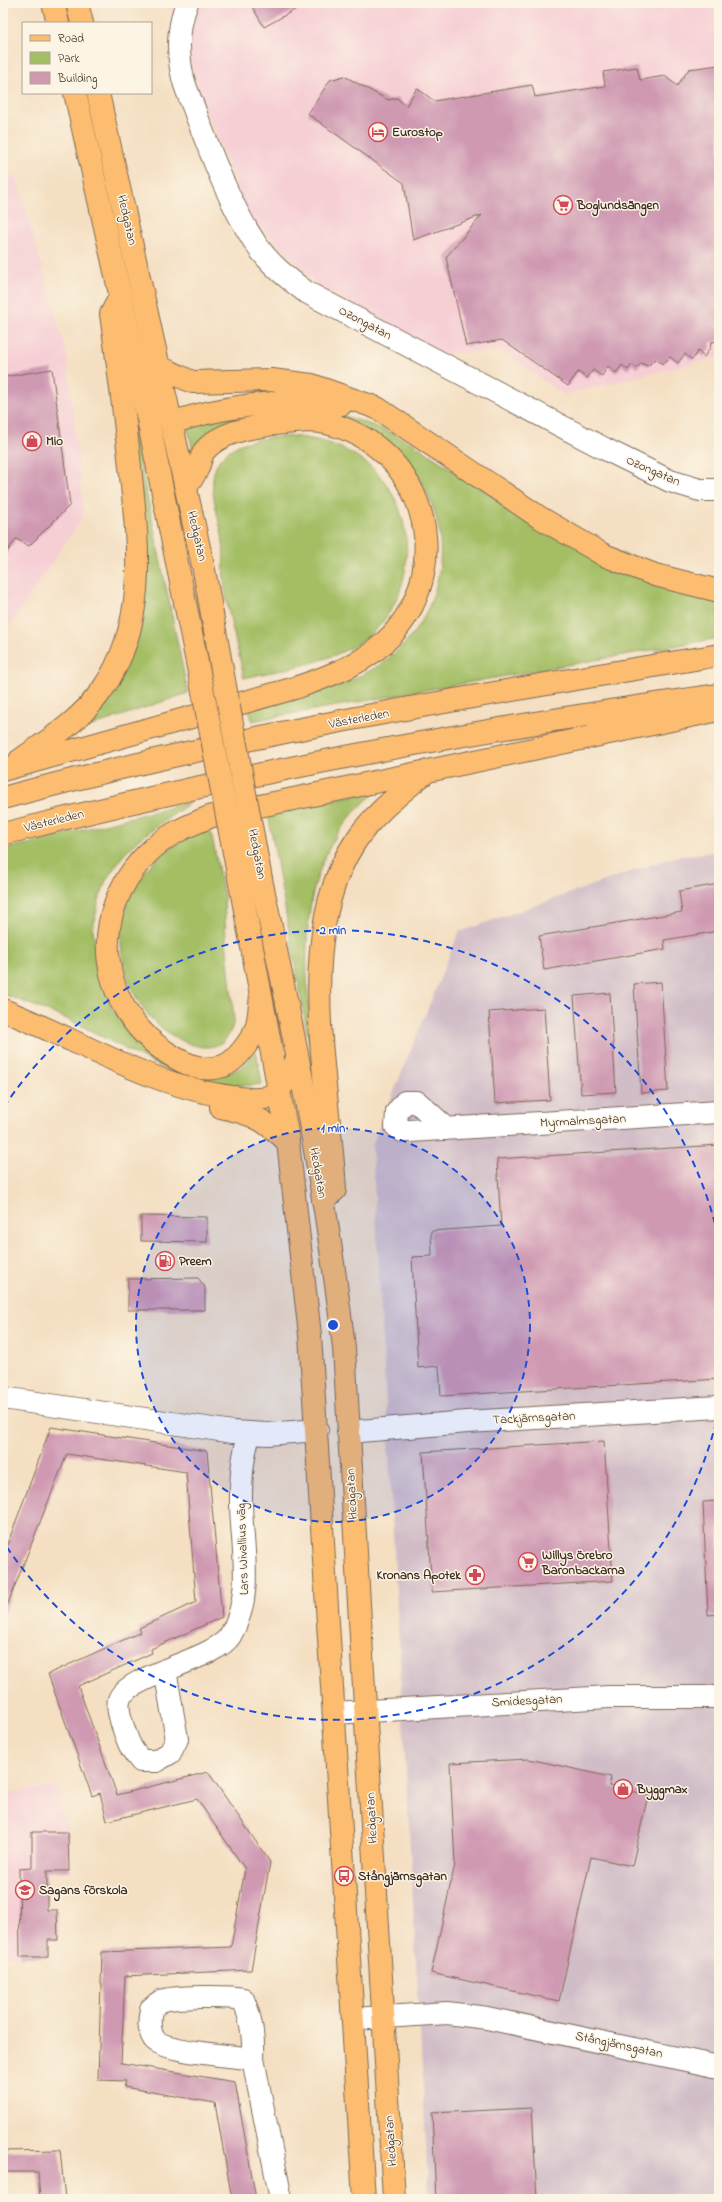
<svg xmlns="http://www.w3.org/2000/svg" width="722" height="2202" viewBox="0 0 722 2202" font-family="'Indie Flower',sans-serif">
  <style>
    .built { fill: #f6cfd5 }
    .industrial { fill: #d1bdc8 }
    .green { fill: #a3be64; stroke: #6f7441 }
    .building { fill: #cf99b2 }
    .lines { fill: none; stroke-linecap: round; stroke-linejoin: round }
    .minor-casing { stroke: #7c6957; stroke-width: 24 }
    .major-casing { stroke: #7c6957; stroke-width: 24 }
    .highway-casing { stroke: #7c6957; stroke-width: 24 }
    .minor { stroke: #fff; stroke-width: 22 }
    .major { stroke: #fcbd6f; stroke-width: 22 }
    .highway { stroke: #fcbd6f; stroke-width: 22 }
    .major-bridge-casing { stroke: #7c6957; stroke-width: 24; stroke-linecap: butt }
    .major-bridge { stroke: #fcbd6f; stroke-width: 22 }
    .ring { fill: none; stroke: #1d4ed8; stroke-width: 2; stroke-dasharray: 7 5 }
    .labels { text-anchor: middle; dominant-baseline: central; stroke-width: 3; stroke-linejoin: round; paint-order: stroke }
    .poi-label { font-size: 13px; font-weight: bold; fill: #3b2a1e; stroke: #fcf5e5; text-anchor: start }
    .street-label { font-size: 13px; fill: #3b2a1e; stroke: #fcf5e5 }
    .centre { fill: #1d4ed8; stroke: #fcf5e5; stroke-width: 2 }
    .ring-label { font-size: 12px; text-anchor: middle; font-weight: bold; fill: #1d4ed8; stroke: #fcf5e5; stroke-width: 3; stroke-linejoin: round; paint-order: stroke }
  </style>
  <rect width="100%" height="100%" fill="#fcf5e5"/>
  <filter id="ink" filterUnits="userSpaceOnUse"><feTurbulence type="fractalNoise" baseFrequency=".025" numOctaves="2"/><feDisplacementMap in="SourceGraphic" scale="8" xChannelSelector="R" yChannelSelector="G"/><feConvolveMatrix kernelMatrix="1 2 1 2 8 2 1 2 1" color-interpolation-filters="sRGB"/></filter>
  <filter id="wash" filterUnits="userSpaceOnUse"><feTurbulence type="fractalNoise" baseFrequency=".012" numOctaves="4" result="noise"/><feDisplacementMap in="SourceGraphic" scale="16" xChannelSelector="R" yChannelSelector="G"/><feGaussianBlur stdDeviation="0.9" result="paint"/><feColorMatrix in="noise" values="0 0 0 0 0 0 0 0 0 0 0 0 0 0 0 0 0 1.4 0 .05"/><feComposite in="paint" operator="in"/></filter>
  <g filter="url(#wash)">
    <rect width="100%" height="100%" fill="#f4dfc2"/>
    <path class="built" d="M170 3H719V357L563 395 503 351 442 354 317 285 248 214 204 105Z
      M3 177 17 178 67 355 84 515 3 635Z
      M53 1786 58 1791 68 1832 69 1871H47V1910H57L58 1940H48V1957H3V1794Z"/>
    <path class="industrial" d="M719 851V2199H429L372 1145 459 932 670 858Z"/>
    <path class="green" d="M129 410 188 693 74 732 138 624Z
      M328 410 378 427 414 444 476 486 719 598V638L252 721 249 708C290 698 336 690 373 669 457 619 464 502 386 444L251 417 223 424 193 450 187 426 210 417Z
      M292 436C321 440 341 444 365 462 421 504 421 601 362 641 329 663 283 669 244 678 238 648 229 619 225 589 222 574 225 558 223 543 221 518 201 478 223 456 240 438 269 438 292 436Z
      M379 790C283 863 307 978 316 1082L268 813Z
      M191 802 138 840 121 858 106 880 98 903 93 929 98 967 111 1007 142 1046 168 1065 226 1075 242 1067 256 1051 262 1084C197 1095 135 1053 80 1025 55 1013 29 1004 3 994V850Z
      M210 827 224 897 226 941 234 1020C225 1067 176 1043 153 1020 139 1006 130 988 125 968 110 916 138 863 185 838 193 834 201 831 210 827Z"/>
    <g id="blocks">
      <path class="building" d="M250 3H307L264 27Z
        M719 65V341L711 342 710 348 704 357 698 351 692 360 685 354 678 363 670 357 663 364 655 359 648 366 641 363 637 368 632 364 628 370 622 365 616 373 608 366 602 376 593 370 587 378 578 372 568 386 502 340 466 346 446 257 482 215 413 240 404 183 308 114 330 80 344 76 388 100 397 98 406 106 417 88 434 101 532 85 535 97 605 86 603 72 637 67 640 80 665 76 677 86 689 69Z
        M52 369 70 505 29 546 16 539 3 558V377Z
        M719 884V931L664 940 665 949 544 970 539 936 682 912 679 891Z
        M661 982 668 1091 641 1093 634 984Z
        M610 993 616 1092 581 1094 574 996Z
        M544 1008 550 1100 495 1103 489 1012Z
        M719 1145V1379L441 1396 439 1366 418 1368 412 1257 432 1256 431 1231 501 1226 497 1159Z
        M141 1216 207 1217V1242L141 1241Z
        M198 1278 205 1287V1310H128V1279Z
        M51 1427 207 1451 222 1617 151 1649 152 1653 78 1686 117 1795 208 1772 270 1862 251 1970 125 1976 121 2063 235 2082 256 2199H232L215 2103 124 2087 126 2081 98 2080 102 1952 231 1947 245 1869 197 1799 107 1821 100 1793 92 1796 48 1674 141 1632 139 1628 196 1602 186 1472 67 1454 3 1616V1556Z
        M604 1441 613 1581 432 1592 423 1452Z
        M719 1501V1614L708 1615 703 1502Z
        M529 1759 611 1777 609 1786 648 1795 632 1866 591 1857 559 2001 431 1973 455 1864 450 1763Z
        M32 1832H68L69 1871H47V1910H57L58 1940H48V1957H20L19 1869 32 1868Z
        M532 2108 537 2199H436L432 2113Z
        M60 2150 65 2199H40L38 2172H3V2151Z"/>
    </g>
  </g>
  <g filter="url(#ink)">
    <use href="#blocks" fill-opacity="0" stroke="#7c6957" stroke-width="1"/>
    <g class="lines">
      <g class="minor-casing">
        <path id="minor" d="M187 3C178 26 177 53 183 78 186 91 193 104 197 117 213 159 230 204 254 241 267 262 286 277 306 292L605 449 670 481 700 490H719
          M447 1129 417 1102H405L397 1112 396 1126 402 1131H410L719 1112
          M3 1398 233 1432 268 1434 317 1430
          M348 1432 467 1422 719 1407
          M165 1670 177 1739 170 1753 161 1758 157 1761H141C129 1747 128 1741 122 1724 120 1716 117 1708 119 1700 125 1676 216 1659 230 1636 256 1592 240 1543 241 1496 241 1475 243 1453 250 1433
          M334 1713 609 1697H719
          M353 2019 447 2013 487 2018 719 2067
          M253 2059C235 2056 164 2052 154 2039 148 2030 149 2020 151 2009 154 2007 157 2003 161 2001 173 1996 230 1996 243 1999 251 2017 254 2039 253 2059L281 2199"/>
      </g>
      <g class="major-casing">
        <path id="major" d="M53 3 58 23
          M77 3 82 23
          M75 93 148 419 203 692
          M98 93 204 570 225 686
          M261 879C294 1034 326 1190 344 1348L394 2199
          M240 884 287 1133 310 1335 364 2199"/>
      </g>
      <g class="highway-casing">
        <path id="highway" d="M160 367 192 382 272 380 312 385 377 408 539 517 604 555 655 575 719 591
          M172 423C214 408 259 403 303 401 315 401 331 408 342 404
          M20 760C50 739 81 720 102 690 149 623 138 543 130 467 125 416 118 365 111 314L121 295
          M3 770 295 688C330 676 367 663 392 635 458 562 422 445 326 423 307 419 287 423 268 425 247 428 220 433 205 450 201 455 200 464 197 470 194 476 190 482 186 487
          M3 798C238 734 479 695 719 655
          M3 834C238 773 478 729 719 695
          M261 995C260 1005 259 1016 257 1025 253 1038 236 1062 223 1066 203 1073 185 1064 169 1054 97 1008 87 914 147 854 165 835 189 825 212 816L719 710
          M3 1010C77 1039 152 1087 232 1097 242 1098 254 1101 265 1098 282 1092 293 1073 297 1057
          M221 1107C253 1114 264 1119 288 1142
          M323 1201 335 1190C329 1083 293 935 355 842 373 814 401 793 426 772"/>
      </g>
      <use href="#minor" class="minor"/>
      <use href="#major" class="major"/>
      <use href="#highway" class="highway"/>
      <g class="major-bridge-casing">
        <path id="major-bridge" d="M225 686 261 879
          M203 692 240 884"/>
      </g>
      <use href="#major-bridge" class="major-bridge"/>
    </g>
  </g>
  <circle cx="333" cy="1325" r="197" fill="#1d4ed8" fill-opacity=".12"/>
  <g class="ring">
    <circle cx="333" cy="1325" r="197"/>
    <path d="M719 1410A395 395 0 0 1 4 1543M4 1107A395 395 0 0 1 719 1240"/>
  </g>
  <defs>
    <g id="hotel-ring" transform="scale(1)"><circle r="9.5" fill="#fcf5e5" stroke="#d1495b" stroke-width="1.5"/><path d="M-6-4.5h1.5V1H6V5H4.5V3h-9V5H-6ZM-4 0a1.8 1.8 0 1 1 3.6 0ZM.5 0V-2.5h3Q6-2.5 6 0Z" fill="#d1495b"/></g>
    <g id="supermarket-ring" transform="scale(1)"><circle r="9.5" fill="#fcf5e5" stroke="#d1495b" stroke-width="1.5"/><path d="M-6-5.5h2.5l.6 2H6L4.5 2H-2.5L-4.4-4H-6ZM-1.5 3.2a1.3 1.3 0 1 0 .1 0ZM3 3.2a1.3 1.3 0 1 0 .1 0Z" fill="#d1495b"/></g>
    <g id="shop-ring" transform="scale(1)"><circle r="9.5" fill="#fcf5e5" stroke="#d1495b" stroke-width="1.5"/><path d="M-5-2.5h2.3a2.7 3.5 0 0 1 5.4 0H5L5.5 6h-11ZM-1.5-2.5h3a1.5 2.3 0 0 0-3 0Z" fill="#d1495b"/></g>
    <g id="fuel-ring" transform="scale(1)"><circle r="9.5" fill="#fcf5e5" stroke="#d1495b" stroke-width="1.5"/><path d="M-5.5-6h7V0h2V4h1.3V-2.5L3-4.5l.8-.8L6-3V5H2.5V1h-1V6h-7ZM-4.2-4.7v3.2H.2V-4.7Z" fill="#d1495b"/></g>
    <g id="pharmacy-ring" transform="scale(1)"><circle r="9.5" fill="#fcf5e5" stroke="#d1495b" stroke-width="1.5"/><path d="M-2-6h4v4h4v4h-4v4h-4v-4h-4v-4h4Z" fill="#d1495b"/></g>
    <g id="bus-ring" transform="scale(1)"><circle r="9.5" fill="#fcf5e5" stroke="#d1495b" stroke-width="1.5"/><path d="M-5-6H5V4H4V6H2V4H-2V6H-4V4H-5ZM-3.5-4V0h7V-4ZM-3.5 1.2v1.5H-2V1.2ZM2 1.2v1.5H3.5V1.2Z" fill="#d1495b"/></g>
    <g id="school-ring" transform="scale(1)"><circle r="9.5" fill="#fcf5e5" stroke="#d1495b" stroke-width="1.5"/><path d="M0-5L7-2L0 1L-7-2ZM-4 1L0 2.5L4 1V4Q0 6-4 4Z" fill="#d1495b"/></g>
  </defs>
  <g fill-rule="evenodd">
    <use href="#hotel-ring" x="378" y="132"/>
    <use href="#supermarket-ring" x="563" y="205"/>
    <use href="#shop-ring" x="32" y="441"/>
    <use href="#fuel-ring" x="165" y="1261"/>
    <use href="#supermarket-ring" x="528" y="1562"/>
    <use href="#pharmacy-ring" x="475" y="1575"/>
    <use href="#shop-ring" x="623" y="1789"/>
    <use href="#bus-ring" x="344" y="1876"/>
    <use href="#school-ring" x="25" y="1890"/>
  </g>
  <g class="labels">
    <g class="poi-label">
      <text x="392" y="132">Eurostop</text>
      <text x="577" y="205">Boglundsängen</text>
      <text x="46" y="441">Mio</text>
      <text x="179" y="1261">Preem</text>
      <text x="542" y="1555">Willys Örebro<tspan x="542" dy="15">Baronbackarna</tspan></text>
      <text x="461" y="1575" text-anchor="end">Kronans Apotek</text>
      <text x="637" y="1789">Byggmax</text>
      <text x="358" y="1876">Stångjärnsgatan</text>
      <text x="39" y="1890">Sagans förskola</text>
    </g>
    <g class="street-label">
      <text transform="translate(127 220) rotate(77)">Hedgatan</text>
      <text transform="translate(365 323) rotate(28)">Ozongatan</text>
      <text transform="translate(653 471) rotate(24)">Ozongatan</text>
      <text transform="translate(197 536) rotate(77)">Hedgatan</text>
      <text transform="translate(359 719) rotate(-11)">Västerleden</text>
      <text transform="translate(54 821) rotate(-14)">Västerleden</text>
      <text transform="translate(257 854) rotate(79)">Hedgatan</text>
      <text transform="translate(583 1121) rotate(-3)">Myrmalmsgatan</text>
      <text transform="translate(318 1173) rotate(80)">Hedgatan</text>
      <text transform="translate(534 1418) rotate(-3)">Tackjärnsgatan</text>
      <text transform="translate(352 1494) rotate(-93)">Hedgatan</text>
      <text transform="translate(243 1549) rotate(-92)">Lars Wivallius väg</text>
      <text transform="translate(527 1701) rotate(-3)">Smidesgatan</text>
      <text transform="translate(372 1818) rotate(-93)">Hedgatan</text>
      <text transform="translate(619 2045) rotate(12)">Stångjärnsgatan</text>
      <text transform="translate(391 2141) rotate(-94)">Hedgatan</text>
    </g>
  </g>
  <circle cx="333" cy="1325" r="6" class="centre"/>
  <g class="ring-label">
    <text x="333" y="934">2 min</text>
    <text x="333" y="1132">1 min</text>
  </g>
  <rect width="722" height="2202" fill="none" stroke="#fcf5e5" stroke-width="16"/>
  <rect x="22" y="22" width="130" height="72" fill="#fcf5e5" stroke="#afa495"/>
  <rect x="30" y="35" width="20" height="6" fill="#fcbd6f" stroke="#afa495"/>
  <text x="58" y="42" font-size="12" fill="#3b2a1e">Road</text>
  <rect x="30" y="52" width="20" height="12" fill="#a3be64" stroke="#afa495"/>
  <text x="58" y="62" font-size="12" fill="#3b2a1e">Park</text>
  <rect x="30" y="72" width="20" height="12" fill="#cf99b2" stroke="#afa495"/>
  <text x="58" y="82" font-size="12" fill="#3b2a1e">Building</text>
</svg>
